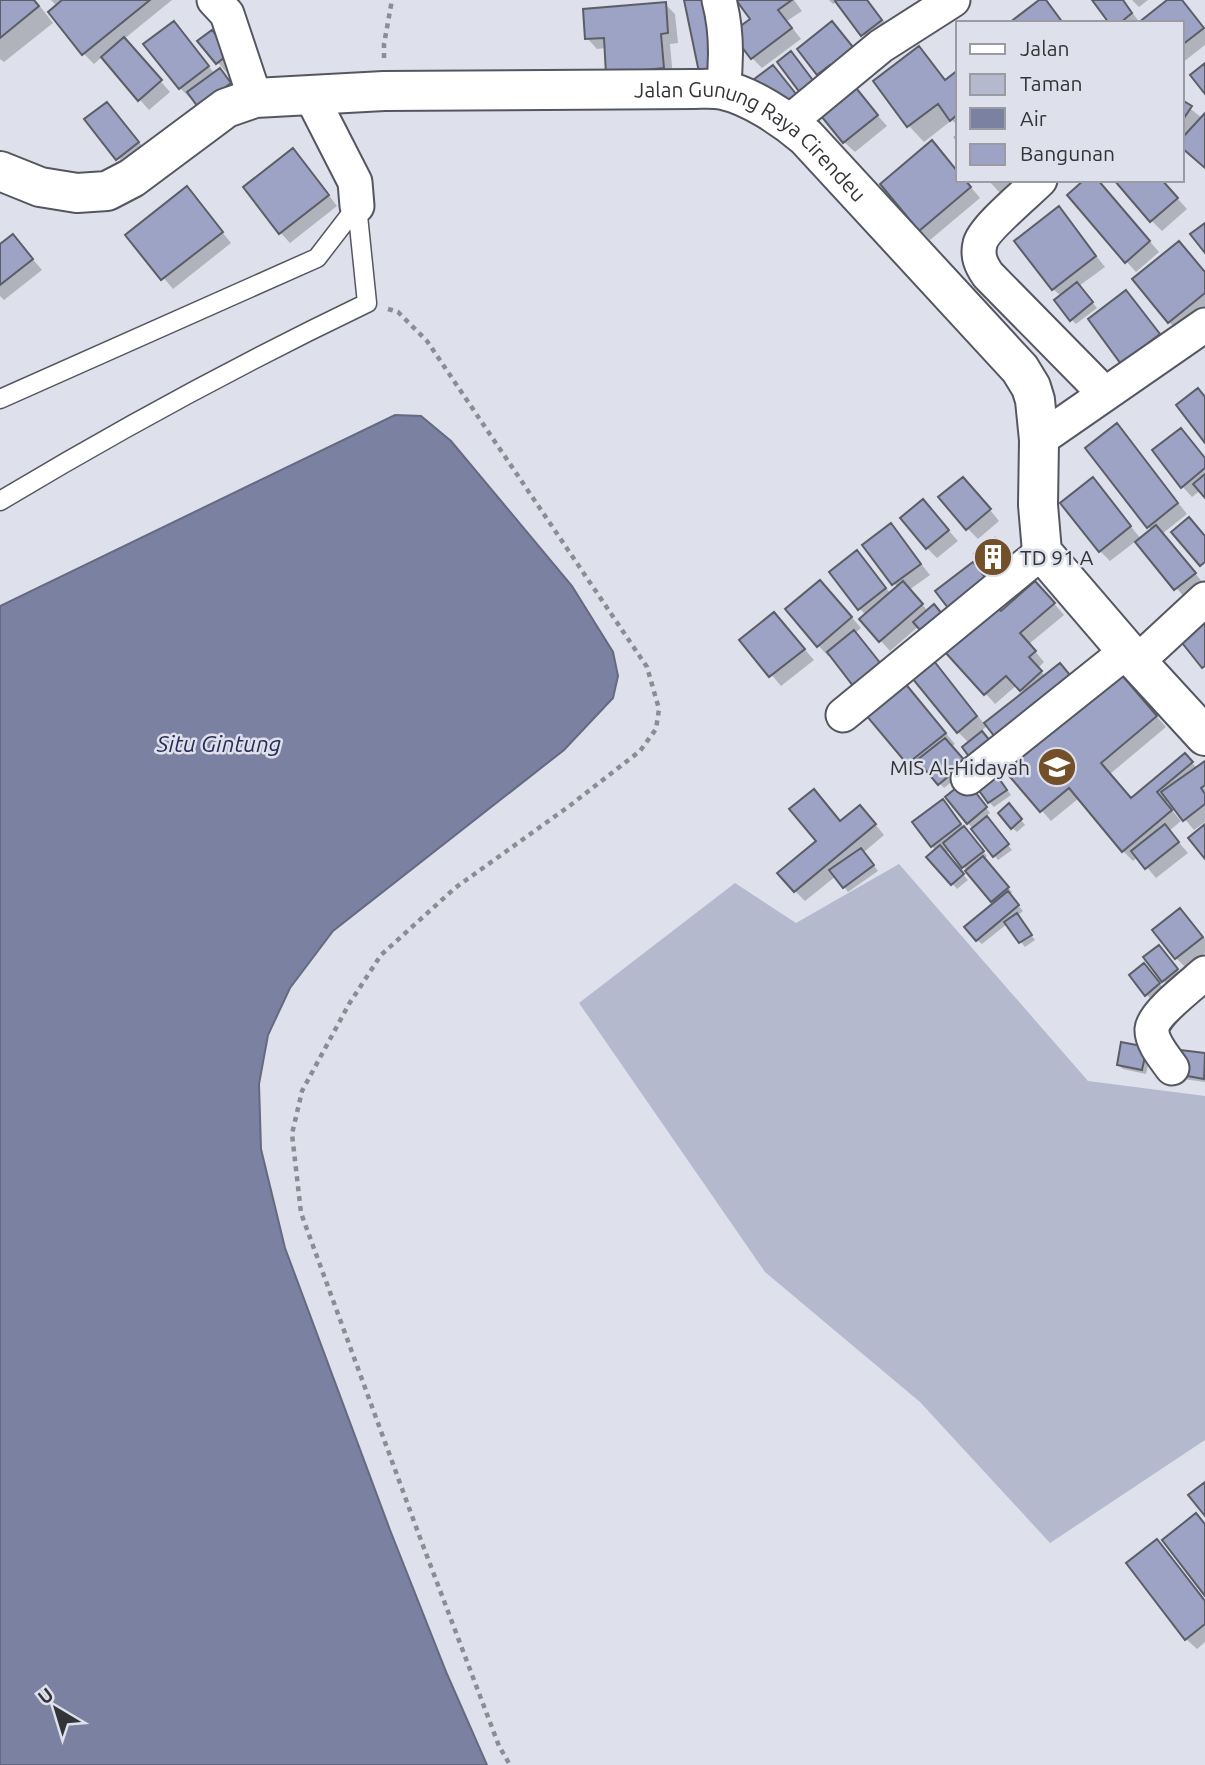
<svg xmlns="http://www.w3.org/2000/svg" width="1205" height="1765" viewBox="0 0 1205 1765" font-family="Ubuntu,sans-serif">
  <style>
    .green { fill: #b4b9ce }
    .water { fill: #7b81a1; stroke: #656a82; stroke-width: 2 }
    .shadow { fill: #0003 }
    .building { fill: #9ca3c4; stroke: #5c5e67; stroke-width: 2 }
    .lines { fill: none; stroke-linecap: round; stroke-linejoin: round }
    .lane-casing { stroke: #555760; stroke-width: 21 }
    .street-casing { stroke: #555760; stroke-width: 37 }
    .secondary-casing { stroke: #555760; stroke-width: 42 }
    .path { stroke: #8b8c94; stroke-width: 4.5; stroke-dasharray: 5 5; stroke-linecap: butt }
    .lane { stroke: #fff; stroke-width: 18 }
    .street { stroke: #fff; stroke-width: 33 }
    .secondary { stroke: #fff; stroke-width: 38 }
    .labels { text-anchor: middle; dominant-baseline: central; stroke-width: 5; stroke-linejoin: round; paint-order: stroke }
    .street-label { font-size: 21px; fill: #333438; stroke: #dee0eb }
    .poi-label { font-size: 21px; fill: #333438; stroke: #dee0eb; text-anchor: start }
    .water-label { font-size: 23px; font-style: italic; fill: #272c58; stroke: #dee0eb }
  </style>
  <rect width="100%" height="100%" fill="#dee0eb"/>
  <path class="green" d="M899 864 1088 1081 1205 1096V1440L1050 1543 920 1402 765 1272 579 1003 735 883 796 923Z"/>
  <path class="water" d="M395 415 421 416 451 441 572 586 613 652 618 676 613 698 564 750 333 931 290 988 268 1035 259 1084 261 1149 285 1248 390 1530 447 1674 487 1765H0V606Z"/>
  <path class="shadow" d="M0 0H35L53 23 4 62 0 59Z
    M51 0H172L124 39 170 92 149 110 102 57 94 64 83 53 57 6Z
    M738 0H794L802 11 787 21 801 39 762 68 752 58V19Z
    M829 0H868L891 31 872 45 837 1 833 4Z
    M1094 0H1123L1140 23H1111Z
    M1132 0H1148L1139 7Z
    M1170 0H1183L1182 1 1205 30V45L1182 63V23Z
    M665 4 675 14 678 43 670 44 673 78 618 83 606 48 597 49 587 38Z
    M173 23 215 74 220 71 240 94 190 98 180 88 146 44Z
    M832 24 850 84 887 126 855 152 844 142 829 84 799 49Z
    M200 42 239 64 227 73Z
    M919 48 947 81 958 73V126L952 120 924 142 909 126 875 81Z
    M1182 102 1202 118 1205 115V167L1182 148Z
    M107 104 148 153 128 169 87 120Z
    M958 133V144L953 137Z
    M942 153 958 172V180H965L980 198 930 240 920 230Z
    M303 161 337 206 290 243 280 232Z
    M988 180H1016L1000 193Z
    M1161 180 1187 209 1162 231 1152 221Z
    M1102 186 1159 252 1136 272 1126 261Z
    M187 188 231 243 173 289 128 235Z
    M1059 209 1105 267 1079 286 1097 308 1076 324 1071 319 1061 296 1053 289Z
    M13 236 42 270 4 300 0 296V246Z
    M1205 273V311L1179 332 1169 322Z
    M1126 292 1169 345 1123 362Z
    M1117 425 1187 514 1162 534 1204 584 1186 599 1136 541 1110 561 1100 551 1093 480 1141 539 1152 530 1148 527Z
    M1181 430 1205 458V495L1201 490 1192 497 1182 486Z
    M973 489 999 521 978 539 968 529Z
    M923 501 958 541 937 558 927 548Z
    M890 525 930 575 909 590 928 611 919 626 890 651 880 640 866 615 859 608 857 552 891 594 898 588 864 545Z
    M830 592 861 628 855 633 894 681 830 654 828 656 818 645Z
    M1045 593 1064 615 1029 644 1044 662 1038 668 1045 676 980 732 987 738 969 743 958 732 944 674 985 725 1025 693 1017 685 995 704 948 652 1001 613Z
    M774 614 814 660 781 686 742 640Z
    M1121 676 1166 727 1110 774 1132 800 1185 756 1198 769 1205 764V822L1194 830 1169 800 1166 803 1181 821 1169 831 1188 853 1156 878 1138 857 1133 861 1123 851 1079 798 1051 821 1007 771Z
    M904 684 955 744 951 747 969 768 944 788 926 768 918 773 908 763Z
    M997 776 1011 795 994 807 989 802Z
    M970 787 990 813 985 817 1012 850 998 860 968 823Z
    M814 791 841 823 870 818 884 835 864 852 878 871 848 892 836 876 805 901 795 891 819 842Z
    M943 801 987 856 984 859 1012 892 1010 895 1023 911 1017 916 1035 940 1025 947 1007 924 982 944 977 940 995 904 950 850 946 854 968 880 957 889 929 857 936 851 932 846Z
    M1013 810 1025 825 1017 832 1012 828Z
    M1190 920 1205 939V953L1186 968 1176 958Z
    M1163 952 1181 975 1168 985 1164 981Z
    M1149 970 1164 989 1151 999 1146 994Z
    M1182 1052 1205 1055V1082L1183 1079Z
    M1151 1053 1146 1074 1123 1069 1118 1065Z
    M1157 1541 1205 1600V1642L1197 1649 1186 1639Z"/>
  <path class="building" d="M0 0H34L39 6 0 38Z
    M62 0H150L82 55 48 12Z
    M684 0H707L722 72 700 77Z
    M736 0H792L778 10 792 28 751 59 731 33 750 19Z
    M837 0H867L882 20 861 36 835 1Z
    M1039 0H1046L1063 23H1009Z
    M1092 0H1123L1132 13 1120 23H1109Z
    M1167 0H1182L1204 28 1182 45V23H1138Z
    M666 2 668 33 661 34 664 68 606 74 604 38 585 39 583 9Z
    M174 21 209 66 179 89 143 44Z
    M832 21 861 57 838 75 830 65 817 75 797 49Z
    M212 30 230 53 216 64 197 41Z
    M124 37 162 80 138 101 101 57Z
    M919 46 945 80 958 70V114L950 121 938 104 907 127 873 81Z
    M791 51 815 83 801 94 777 62Z
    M1205 63V94L1190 75Z
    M773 65 800 99 781 114 753 80Z
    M220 68 231 83 198 107 187 92Z
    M852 83 878 115 843 143 817 111Z
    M1182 100 1192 106 1182 121Z
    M107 102 139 142 116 160 84 119Z
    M1205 113V168L1182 148V138Z
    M932 140 958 172V180H965L971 187 919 231 880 184Z
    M293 148 329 195 279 234 243 187Z
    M1084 180H1098L1150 241 1125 263 1067 195Z
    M1114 180H1162L1178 198 1150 222Z
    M187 186 223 232 161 280 125 235Z
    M1059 206 1096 256 1052 290 1014 241Z
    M1205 223V253L1190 234Z
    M13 234 33 259 0 285V244Z
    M1179 241 1205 272V293L1168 323 1132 279Z
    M1077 282 1093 302 1070 321 1054 300Z
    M1126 290 1160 334 1121 364 1088 319Z
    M1198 388 1205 397V443L1176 405Z
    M1117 423 1178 503 1147 528 1085 448Z
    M1181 428 1205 458V468L1181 488 1152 450Z
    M1205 474V498L1193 484Z
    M963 477 991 509 966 530 938 497Z
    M1093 477 1131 526 1099 552 1060 503Z
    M923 499 949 530 926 549 900 518Z
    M1189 517 1205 536V562L1200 566 1171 532Z
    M891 523 921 564 892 585 862 545Z
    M1156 525 1196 573 1174 590 1135 542Z
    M995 538 1012 560 991 576 974 554Z
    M857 550 886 588 858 610 829 572Z
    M973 562 990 584 952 613 935 591Z
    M820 580 852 617 817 647 785 609Z
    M903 581 923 604 879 642 859 619Z
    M1035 581 1055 603 1020 633 1036 651 1029 657 1042 671 1020 691 1006 676 984 695 945 652 997 607 1001 611Z
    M934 604 947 620 927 638 913 622Z
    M774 612 805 649 769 677 739 640Z
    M1205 619V666L1202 668 1179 639Z
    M854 630 885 669 857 691 827 652Z
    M934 661 977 716 957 733 912 678Z
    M1060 663 1075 681 999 742 984 723Z
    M1121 674 1157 716 1101 763 1131 798 1185 753 1193 762 1157 792 1172 810 1122 852 1069 788 1040 812 1005 771Z
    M904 682 946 733 907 764 865 714Z
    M982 731 996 748 975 765 962 747Z
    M945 738 966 762 938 785 917 760Z
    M1205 761V785L1201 788 1205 794V804L1183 821 1161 792Z
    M993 770 1007 790 988 803 973 782Z
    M966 780 987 807 967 824 945 797Z
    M814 789 840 821 860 805 876 824 794 892 777 873 816 841 789 809Z
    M943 799 961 824 931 847 912 822Z
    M1009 803 1022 819 1011 829 998 813Z
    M987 816 1009 844 993 857 971 829Z
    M1165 824 1179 842 1145 869 1131 851Z
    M1205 824V859L1188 838Z
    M964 826 984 851 962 868 943 843Z
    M940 845 964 874 951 885 926 857Z
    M861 848 874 865 843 888 829 870Z
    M983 856 1009 887 991 902 965 871Z
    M1008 891 1019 905 976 941 964 927Z
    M1180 908 1203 937 1175 959 1152 930Z
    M1017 913 1032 935 1019 943 1004 922Z
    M1159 945 1178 969 1162 982 1143 957Z
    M1144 963 1160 983 1145 996 1129 975Z
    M1121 1042 1147 1047 1142 1070 1117 1065Z
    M1180 1050 1205 1053 1204 1079 1176 1074Z
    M1205 1482V1516L1188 1495Z
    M1196 1513 1205 1524V1596L1162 1540Z
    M1157 1539 1205 1601V1624L1185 1640 1126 1563Z"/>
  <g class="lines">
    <g class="lane-casing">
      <path id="lane" d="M0 399 317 258 357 206
        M0 501C120 429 242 363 367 303L357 206"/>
    </g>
    <g class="street-casing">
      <path id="street" d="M214 0 227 14 255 98
        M719 0C727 30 727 59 723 90
        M310 94 355 182 357 206
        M789 122 881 46 953 0
        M1040 180C1027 193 983 229 980 244 977 256 981 265 988 275L1105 394
        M1039 440 1205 325
        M1137 662 1205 599
        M843 715 1042 552
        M968 778 1127 651
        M1172 1068C1165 1058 1151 1042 1152 1029 1153 1014 1193 984 1205 973"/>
    </g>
    <g class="secondary-casing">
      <g id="secondary">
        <path id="s1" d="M0 171 40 187 77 193 107 191 132 178 226 108 255 98 384 91 694 89C703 89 714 88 723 90 751 96 785 119 806 137L1020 369 1031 387 1035 400 1039 440 1038 505 1042 552 1127 651 1205 736"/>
      </g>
    </g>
    <path class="path" d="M384 58V44L392 0
      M388 309 398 312 427 341 647 667 659 709 656 729 640 751 568 807 455 888 381 955 349 1004 302 1091 292 1134 301 1213 419 1535 499 1746 510 1765"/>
    <use href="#lane" class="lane"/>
    <use href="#street" class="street"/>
    <use href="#secondary" class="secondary"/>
  </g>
  <defs>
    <g id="building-disc" transform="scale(2.0125)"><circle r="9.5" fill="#735029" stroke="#dee0eb"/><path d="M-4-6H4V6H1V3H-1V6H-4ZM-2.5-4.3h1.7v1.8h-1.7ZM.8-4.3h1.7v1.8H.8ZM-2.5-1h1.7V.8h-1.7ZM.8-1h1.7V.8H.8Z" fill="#fff"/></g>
    <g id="school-disc" transform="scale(2.0125)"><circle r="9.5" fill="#735029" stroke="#dee0eb"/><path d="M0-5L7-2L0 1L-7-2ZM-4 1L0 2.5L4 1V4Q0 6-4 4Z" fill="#fff"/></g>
  </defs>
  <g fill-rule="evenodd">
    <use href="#building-disc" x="993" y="557"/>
    <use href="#school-disc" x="1057" y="767"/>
  </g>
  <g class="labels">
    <g class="street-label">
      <text stroke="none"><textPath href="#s1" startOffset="800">Jalan Gunung Raya Cirendeu</textPath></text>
    </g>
    <g class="poi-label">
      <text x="1020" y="557">TD 91 A</text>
      <text x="1030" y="767" text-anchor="end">MIS Al-Hidayah</text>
    </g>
    <g class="water-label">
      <text x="219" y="743">Situ Gintung</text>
    </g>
  </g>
  <rect x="956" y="21" width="228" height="161" fill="#dee0eb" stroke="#9a9ba3" stroke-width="2"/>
  <rect x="970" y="44" width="35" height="10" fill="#ffffff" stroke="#9a9ba3" stroke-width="2"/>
  <text x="1020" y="56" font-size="21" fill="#333438">Jalan</text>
  <rect x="970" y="74" width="35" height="21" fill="#b4b9ce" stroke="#9a9ba3" stroke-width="2"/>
  <text x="1020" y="91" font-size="21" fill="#333438">Taman</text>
  <rect x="970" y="108" width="35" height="21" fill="#7b81a1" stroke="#9a9ba3" stroke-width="2"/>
  <text x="1020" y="126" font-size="21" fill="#333438">Air</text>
  <rect x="970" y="144" width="35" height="21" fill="#9ca3c4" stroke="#9a9ba3" stroke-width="2"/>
  <text x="1020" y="161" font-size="21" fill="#333438">Bangunan</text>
  <g transform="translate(56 1709) rotate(322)" stroke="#dee0eb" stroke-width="5" paint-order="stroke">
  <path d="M0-5L12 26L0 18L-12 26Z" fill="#333438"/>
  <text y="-10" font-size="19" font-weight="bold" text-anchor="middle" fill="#333438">U</text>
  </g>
</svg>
